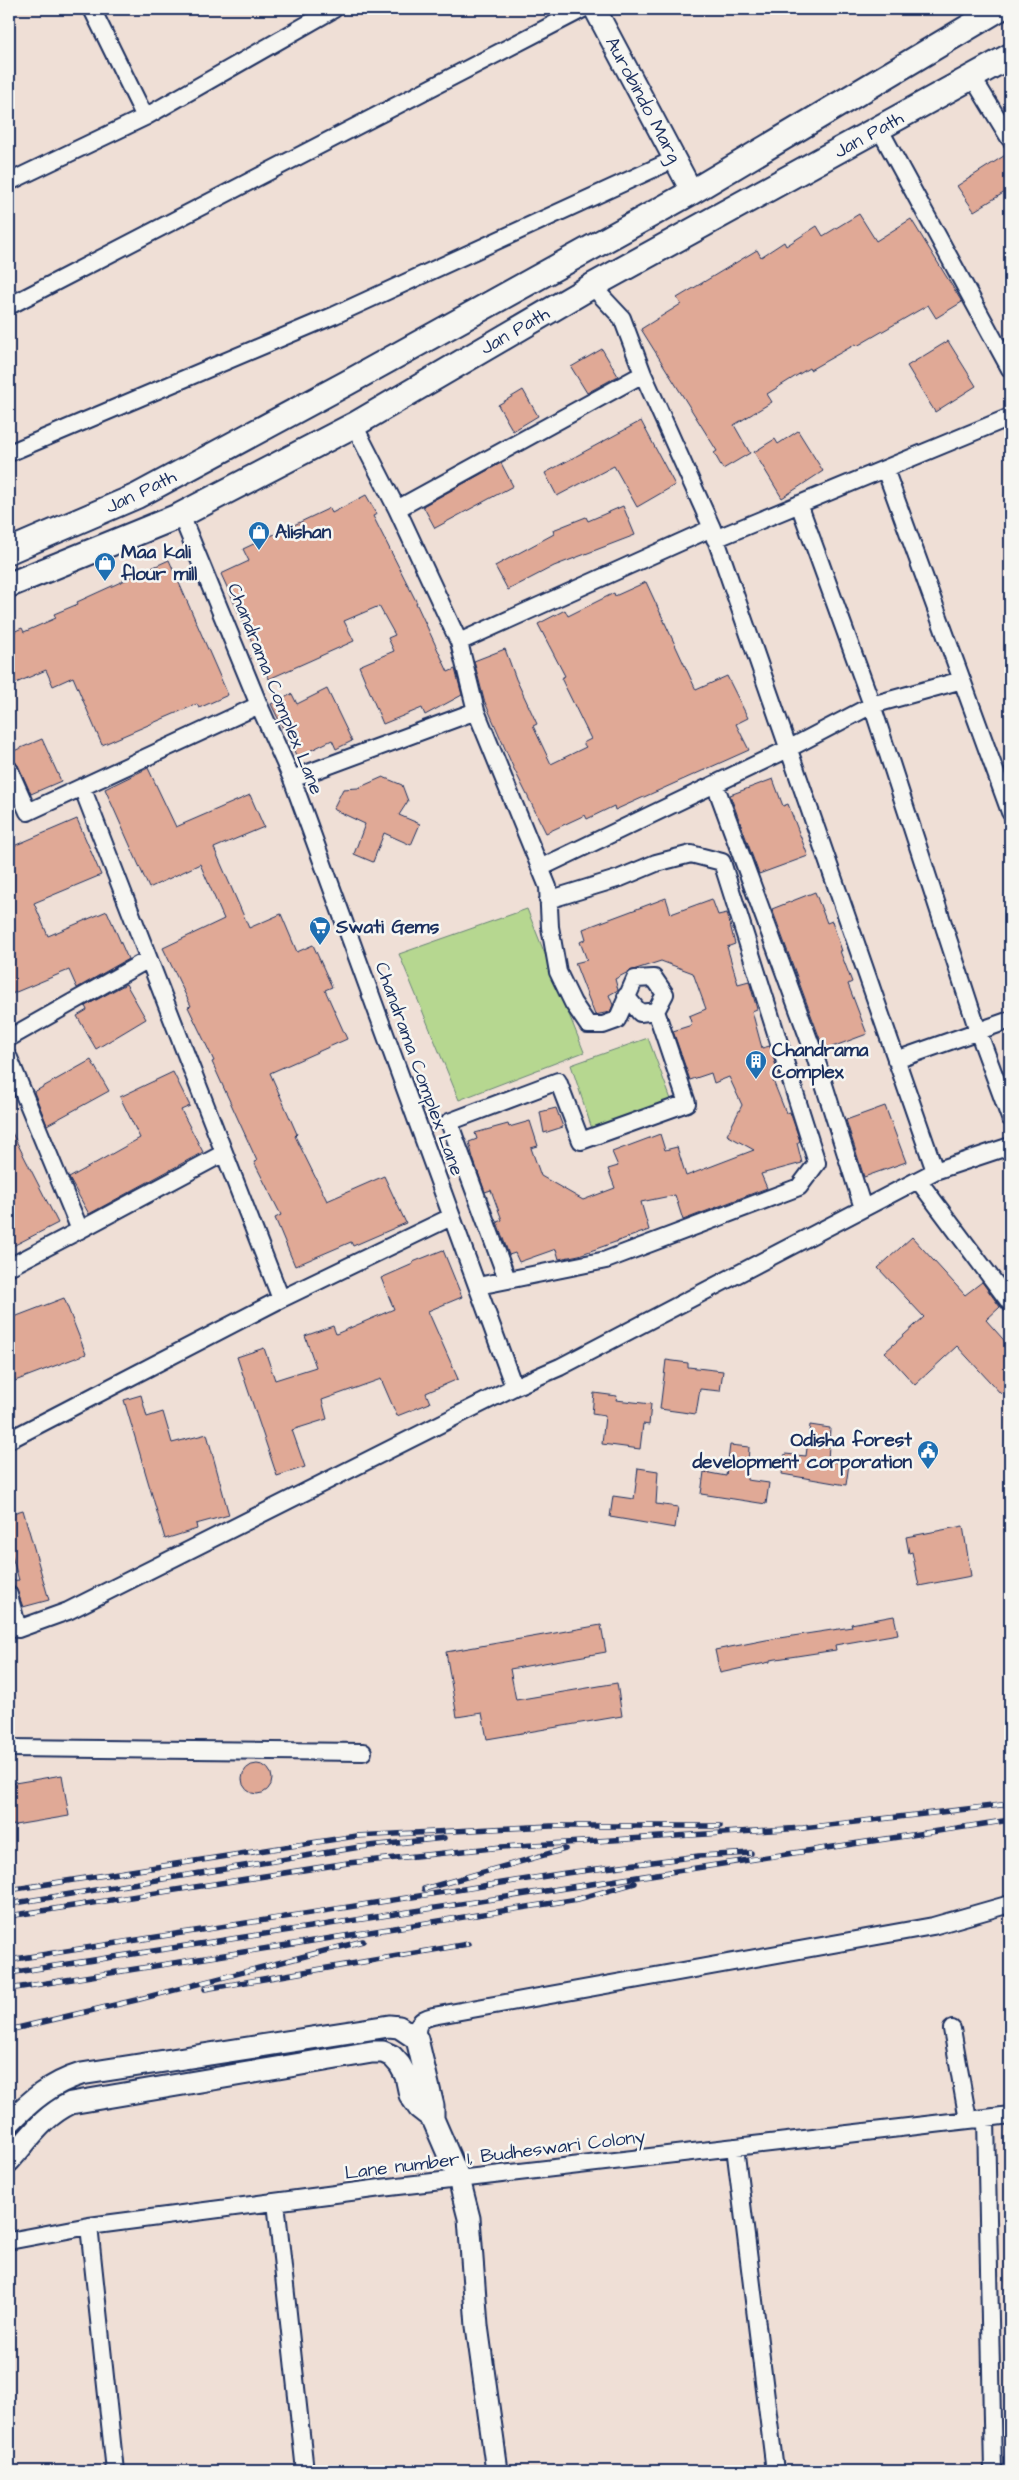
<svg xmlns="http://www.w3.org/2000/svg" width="1019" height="2480" viewBox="0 0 1019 2480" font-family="'Architects Daughter',sans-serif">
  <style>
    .green { fill: #b6d790; stroke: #688377 }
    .building { fill: #e0a996; stroke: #1b2f5e }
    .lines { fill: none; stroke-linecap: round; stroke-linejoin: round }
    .minor-casing { stroke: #1b2f5e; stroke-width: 20 }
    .tertiary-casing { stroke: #1b2f5e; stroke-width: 25 }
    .secondary-casing { stroke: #1b2f5e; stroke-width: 28 }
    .minor { stroke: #f6f6f2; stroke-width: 16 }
    .tertiary { stroke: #f6f6f2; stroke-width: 21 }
    .secondary { stroke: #f6f6f2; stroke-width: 24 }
    .rail-casing { stroke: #1b2f5e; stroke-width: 5.5 }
    .rail { stroke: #f6f6f2; stroke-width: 4; stroke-dasharray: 11; stroke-linecap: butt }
    .labels { text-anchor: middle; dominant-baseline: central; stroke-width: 5; stroke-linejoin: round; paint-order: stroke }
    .street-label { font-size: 19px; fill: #1b2f5e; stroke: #f6f6f2 }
    .poi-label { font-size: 19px; font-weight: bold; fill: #1b2f5e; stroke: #f6f6f2; text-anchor: start }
  </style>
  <rect width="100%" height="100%" fill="#efdfd6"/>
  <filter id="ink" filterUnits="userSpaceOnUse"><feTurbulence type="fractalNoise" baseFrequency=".02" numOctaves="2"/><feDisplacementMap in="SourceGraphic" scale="10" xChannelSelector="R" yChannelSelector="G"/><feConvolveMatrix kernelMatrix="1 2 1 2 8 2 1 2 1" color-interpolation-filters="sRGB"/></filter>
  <g filter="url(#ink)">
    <path class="green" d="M527 909 584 1052 459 1100 399 954Z
      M648 1038 672 1102 593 1132 571 1065Z"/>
    <path class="building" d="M1010 152V189L974 211 957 186Z
      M859 214 876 241 911 219 962 302 936 318 928 305 857 346 856 344 810 370 809 368 767 394 772 402 734 425 750 453 723 469 714 453 717 451 641 329 681 304 677 298 757 250 761 257 784 242 786 246 817 226 823 236Z
      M948 341 976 386 935 412 907 366Z
      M602 349 618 376 587 393 571 367Z
      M523 390 538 416 513 431 498 405Z
      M641 421 675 485 637 507 614 466 557 496 545 473Z
      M798 431 823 471 782 498 754 452 775 439 778 444Z
      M501 463 513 486 435 528 423 506Z
      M366 495 377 514 373 516 417 603H416L448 672 455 669 462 695 425 715 422 708 383 724 359 666 394 651 388 638 395 635 379 606 344 621 354 641 269 679 221 574 249 561 243 549 330 508 332 513Z
      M623 506 635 535 554 566 508 590 495 566 554 534 553 530 586 517 588 521Z
      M169 560 228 695 199 708 197 704 102 745 73 677 53 686 46 670 9 686V634L22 628 24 632 56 618 54 614 78 604 77 602Z
      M646 582 696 690 727 676 748 718 736 724 749 750 615 810 614 806 587 819 585 815 546 833 513 767 484 700 474 661 505 649 516 679 537 724 533 726 551 764 586 747 583 743 591 739 561 678 565 676 538 624 565 610 568 616 614 593 615 596Z
      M327 689 352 741 336 749 332 740 297 757 271 704 292 694 297 704Z
      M42 739 61 781 31 794 18 765 11 759 9 753Z
      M148 768 176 827 250 795 264 827 214 848 249 928 281 914 297 952 313 945 332 987 325 990 347 1039 270 1073 297 1134 295 1136 327 1201 384 1176 406 1223 353 1246 351 1242 295 1266 275 1218 281 1215 254 1162 257 1161 212 1062 214 1061 188 1007 191 1006 163 948 224 919 200 864 149 888 105 789Z
      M383 777 402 785 408 801 399 815 420 824 411 845 384 833 373 862 354 854 365 824 333 809 343 789 358 788Z
      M773 779 783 806 788 804 808 856 759 874 730 795Z
      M77 819 101 875 34 903 48 936 107 911 128 959 77 988 69 970 9 995V848Z
      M815 892 827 923 832 921 842 951H840L852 982 848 984 867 1034 824 1050 772 909Z
      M666 898 671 914 712 899 718 915 727 913 735 944 727 947 738 984 749 981 757 1009 752 1011 762 1048 770 1046 779 1076 772 1078 786 1113 790 1112 800 1141 797 1143 802 1163 761 1174 767 1188 683 1220 675 1195 641 1202 649 1230 579 1255 559 1259 556 1249 519 1262 515 1253 509 1255 497 1222 502 1220 491 1190 485 1192 473 1158 469 1142 477 1139 475 1133 508 1124 509 1127 530 1121 538 1146 531 1148 541 1176 583 1200 615 1188 608 1169 618 1166 612 1152 660 1134 665 1150 677 1147 686 1176 754 1150 727 1135 742 1105 729 1077 714 1083 711 1073 690 1080 673 1031 692 1025 689 1016 706 1009 693 973 661 961 630 971 615 979 618 990 609 995 613 1005 610 1012 595 1015 575 963 587 960 580 942 586 939 583 929Z
      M126 984 146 1019 96 1049 77 1016 87 1010 85 1006Z
      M91 1060 109 1091 47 1125 34 1092Z
      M173 1072 190 1106 181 1110 203 1152 89 1214 69 1178 140 1138 120 1097Z
      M885 1106 906 1162 864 1177 846 1120Z
      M556 1108 563 1127 544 1133 540 1112Z
      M9 1127 58 1223 9 1248Z
      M912 1237 965 1295 982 1282 1000 1307 986 1320 1010 1347V1385L1001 1394 957 1346 915 1385 885 1352 924 1317 878 1268Z
      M443 1250 462 1297 428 1311 458 1379 426 1393 430 1403 397 1416 381 1379 322 1400 327 1419 292 1430 305 1467 277 1476 237 1357 264 1348 275 1380 316 1367 305 1336 333 1326 336 1334 394 1309 381 1278 413 1264V1262Z
      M64 1298 86 1354 15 1381 9 1365V1319Z
      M666 1360 688 1363V1367L723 1371 720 1391 700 1389 696 1414 660 1409Z
      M594 1393 617 1396 616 1400 651 1404 649 1425 643 1424 640 1449 602 1444 605 1416 592 1414Z
      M141 1395 147 1417 163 1412 172 1443 207 1434 229 1515 196 1524 197 1529 165 1539 124 1400Z
      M810 1425 830 1428 828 1461 849 1464 846 1485 782 1474 785 1454 806 1456Z
      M730 1445 749 1447 747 1480 769 1483 766 1504 701 1494 704 1472 726 1476Z
      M638 1468 658 1471 656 1504 678 1507 675 1528 610 1517 613 1496 634 1499Z
      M23 1510 49 1600 23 1607 16 1588 9 1585V1581L19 1580 9 1546V1514Z
      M963 1526 971 1576 919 1586 912 1552 909 1553 906 1537Z
      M894 1616 898 1634 835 1645 836 1650 770 1660V1662L720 1673 715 1650 766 1640 852 1627 851 1624Z
      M601 1625 606 1652 510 1669 516 1700 617 1683 622 1716 487 1739 482 1713 457 1717 446 1652Z
      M242 1779a15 15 0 1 1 30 0a15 15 0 1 1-30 0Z
      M62 1775 69 1816 9 1826V1784Z"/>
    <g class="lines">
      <g class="minor-casing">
        <path id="minor" d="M92 9 145 117
          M973 78 1010 139
          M880 130 1010 369
          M9 182 145 117 334 9
          M592 286 622 318 643 374 712 528 935 1171
          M9 306 583 9
          M354 425 397 509 459 642 476 711 548 887 550 927 558 972 573 1003 588 1025H603L617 1020 635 979 654 978 665 994 656 1011 640 1013 626 996
          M9 453 335 315 675 159
          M885 469 1010 812
          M799 504 872 705 978 1031 1010 1118
          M397 509 643 374
          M181 515 259 705 292 779 514 1387
          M715 539 1010 417
          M459 642 712 528
          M9 769 28 812 259 705
          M292 779 476 711
          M715 784 814 1053 863 1208
          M82 787 281 1299
          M540 868 788 749 872 705 962 680
          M9 1038 147 960
          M9 1058 80 1230 224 1153
          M896 1060 1010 1020
          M918 1180 1010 1303
          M9 1267 80 1230
          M507 1279 449 1122 558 1081 581 1141 687 1103 656 1011
          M478 1286 606 1260 799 1187 817 1163 722 862 691 854 656 863 620 878 548 900
          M9 1440 281 1299 451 1217
          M9 1595 18 1629 68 1611 514 1387 560 1367 935 1171 1010 1146
          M9 1748 363 1752
          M952 2029 968 2120
          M417 2039C416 2025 419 2019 433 2016L933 1926 1010 1904
          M735 2147 775 2471
          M276 2202 305 2471
          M89 2226 115 2471
          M9 2241 89 2226 381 2188 986 2118
          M993 2471 986 2118 1010 2115"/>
      </g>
      <g class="tertiary-casing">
        <path id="tertiary" d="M595 9 692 192
          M9 2123C30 2101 51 2083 81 2074L389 2026 399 2027 417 2039 433 2106V2119
          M9 2161C29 2139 43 2116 71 2103L372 2052H383L392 2056 400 2065 406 2076 410 2095 419 2108 433 2119 459 2179 469 2218 477 2326 497 2471"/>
      </g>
      <g class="secondary-casing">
        <path id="secondary" d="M9 551 137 496 347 383 692 192 999 9
          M9 585 181 515 354 425 592 286 1010 56"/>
      </g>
      <use href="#minor" class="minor"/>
      <use href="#tertiary" class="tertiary"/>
      <use href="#secondary" class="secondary"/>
      <g class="rail-casing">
        <path id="rail" d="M424 1889 565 1849
          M9 1890 356 1836 551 1826H720
          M9 1904 360 1847 444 1838
          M9 1916 348 1863 502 1847 803 1828 1010 1804
          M9 1960 566 1873 699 1856 751 1853
          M9 1973 1010 1820
          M9 1989 578 1899 635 1883
          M205 1989 468 1944
          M9 2030 136 2000 363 1941"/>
      </g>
      <use href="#rail" class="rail"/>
    </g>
  </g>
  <defs>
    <g id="shop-pin" transform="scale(1.125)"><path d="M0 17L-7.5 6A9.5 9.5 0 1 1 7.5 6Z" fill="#1f6fb2" stroke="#f6f6f2"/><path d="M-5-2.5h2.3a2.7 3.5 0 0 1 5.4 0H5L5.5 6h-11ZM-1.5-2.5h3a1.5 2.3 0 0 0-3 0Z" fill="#fff"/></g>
    <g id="supermarket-pin" transform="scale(1.125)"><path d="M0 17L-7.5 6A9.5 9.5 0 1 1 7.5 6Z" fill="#1f6fb2" stroke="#f6f6f2"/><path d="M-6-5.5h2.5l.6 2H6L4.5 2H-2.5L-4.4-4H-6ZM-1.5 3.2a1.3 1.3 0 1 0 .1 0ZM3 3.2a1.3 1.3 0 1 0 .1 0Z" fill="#fff"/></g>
    <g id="building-pin" transform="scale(1.125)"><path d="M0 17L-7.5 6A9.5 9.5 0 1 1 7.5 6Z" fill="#1f6fb2" stroke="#f6f6f2"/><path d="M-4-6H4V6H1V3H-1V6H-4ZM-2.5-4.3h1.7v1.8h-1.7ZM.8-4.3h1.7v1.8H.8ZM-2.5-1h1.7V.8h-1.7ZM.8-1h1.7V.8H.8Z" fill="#fff"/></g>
    <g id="civic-pin" transform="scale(1.125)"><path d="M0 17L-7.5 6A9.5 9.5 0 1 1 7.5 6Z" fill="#1f6fb2" stroke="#f6f6f2"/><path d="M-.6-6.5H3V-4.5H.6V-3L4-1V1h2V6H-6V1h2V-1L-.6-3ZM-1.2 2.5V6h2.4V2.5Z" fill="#fff"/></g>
  </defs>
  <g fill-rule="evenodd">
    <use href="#shop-pin" x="259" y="532"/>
    <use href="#shop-pin" x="105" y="563"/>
    <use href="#supermarket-pin" x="320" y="927"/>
    <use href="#building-pin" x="756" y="1061"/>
    <use href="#civic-pin" x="928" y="1451"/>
  </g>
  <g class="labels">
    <g class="street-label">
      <text transform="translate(643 100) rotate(62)">Aurobindo Marg</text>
      <text transform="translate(869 135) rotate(-29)">Jan Path</text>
      <text transform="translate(515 331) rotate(-30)">Jan Path</text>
      <text transform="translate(141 492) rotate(-26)">Jan Path</text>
      <text transform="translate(275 689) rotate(68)">Chandrama Complex Lane</text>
      <text transform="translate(419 1069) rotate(70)">Chandrama Complex Lane</text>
      <text transform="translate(495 2155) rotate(-7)">Lane number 1, Budheswari Colony</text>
    </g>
    <g class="poi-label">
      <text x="275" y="532">Alishan</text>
      <text x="121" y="552">Maa kali<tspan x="121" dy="22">flour mill</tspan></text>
      <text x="336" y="927">Swati Gems</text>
      <text x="772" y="1050">Chandrama<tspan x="772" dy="22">Complex</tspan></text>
      <text x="912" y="1440" text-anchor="end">Odisha forest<tspan x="912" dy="22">development corporation</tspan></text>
    </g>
  </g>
  <rect width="1019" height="2480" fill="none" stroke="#f6f6f2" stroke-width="30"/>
  <rect x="15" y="15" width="989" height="2450" fill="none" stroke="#1b2f5e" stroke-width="2" filter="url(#ink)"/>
</svg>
